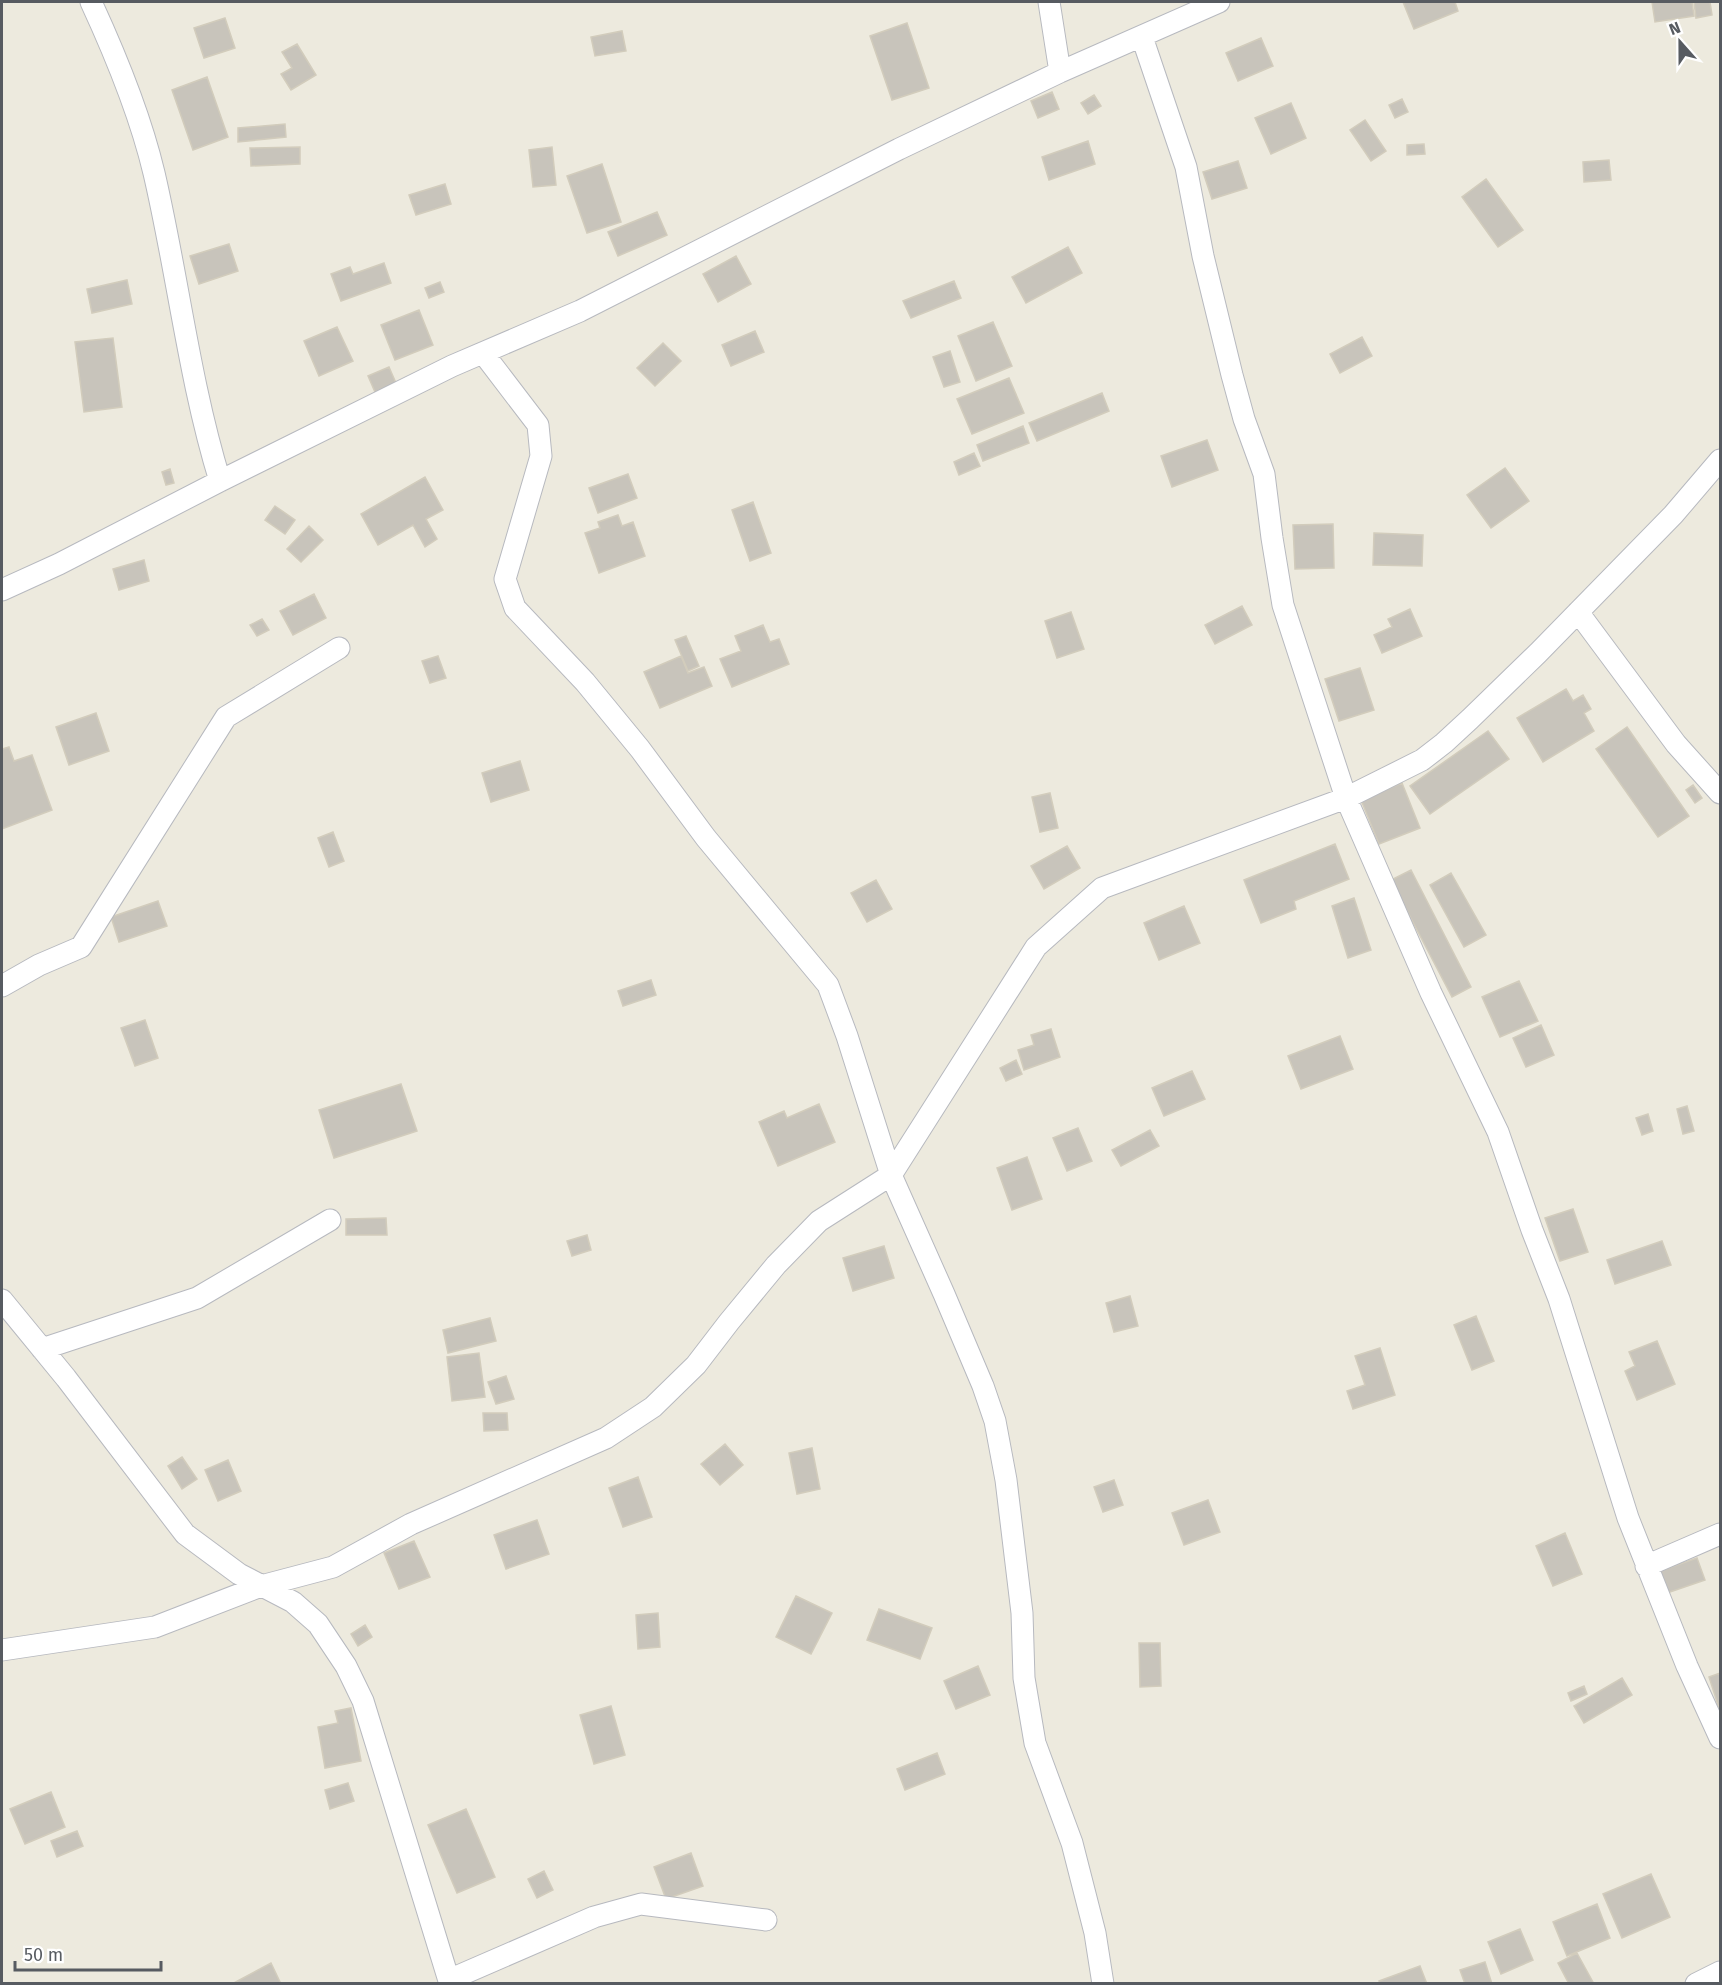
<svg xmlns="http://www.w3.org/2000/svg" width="1722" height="1985" viewBox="0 0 1722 1985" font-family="'Fira Sans',sans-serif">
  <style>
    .building { fill: #c8c4bb; stroke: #d2ccbc; stroke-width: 1.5 }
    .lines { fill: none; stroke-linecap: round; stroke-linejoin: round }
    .minor-casing { stroke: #b7b9bf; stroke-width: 23 }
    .minor { stroke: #fff; stroke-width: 21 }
  </style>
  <rect width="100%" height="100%" fill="#edeade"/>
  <path class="building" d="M1403 2H1455L1458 11 1414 29Z
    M1652 2H1692L1694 16 1655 22Z
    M1694 2H1710L1712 15 1696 18Z
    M225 18 235 48 204 58 194 28Z
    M907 23 929 88 892 100 870 36Z
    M622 31 626 51 595 56 591 37Z
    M1261 38 1273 66 1238 81 1226 53Z
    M297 44 316 75 291 90 281 74 292 68 282 52Z
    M207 77 228 137 193 150 172 90Z
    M1052 92 1059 109 1038 118 1031 101Z
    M1094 95 1101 106 1088 114 1081 103Z
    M1402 99 1408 112 1395 118 1389 105Z
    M1291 103 1306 138 1271 154 1255 118Z
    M1365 120 1386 151 1371 161 1350 130Z
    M285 124 286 137 238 142V128Z
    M1088 141 1095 164 1049 180 1042 157Z
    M1424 144 1425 154 1407 155V145Z
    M300 147V164L251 166 250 148Z
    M552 147 556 185 533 187 529 150Z
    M1609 160 1611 180 1584 182 1583 162Z
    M1238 161 1247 188 1212 199 1203 172Z
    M602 164 621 222 587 233 567 176Z
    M1486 179 1523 230 1498 247 1462 197Z
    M445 184 451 204 416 215 409 195Z
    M657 212 667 235 618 256 608 232Z
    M229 244 238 271 199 284 190 256Z
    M1068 247 1082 273 1026 303 1012 277Z
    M736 256 751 284 718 302 703 274Z
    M384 263 391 283 341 301 331 274 350 267 353 274Z
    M127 280 132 304 92 313 87 289Z
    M954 281 961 298 911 318 903 301Z
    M440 282 444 292 429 298 425 288Z
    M419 310 433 345 395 360 381 325Z
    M993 322 1012 366 976 381 958 336Z
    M337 327 353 361 319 376 304 341Z
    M755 331 764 352 731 366 722 345Z
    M1362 337 1372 356 1340 373 1330 354Z
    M113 338 122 407 84 412 75 342Z
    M663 343 681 361 655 386 637 368Z
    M950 351 960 382 944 387 933 357Z
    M389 367 396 383 375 392 368 376Z
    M1009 378 1024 413 972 434 957 399Z
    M1102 393 1109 411 1037 441 1029 423Z
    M1023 426 1029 443 983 461 977 445Z
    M1207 440 1218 470 1172 487 1161 456Z
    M974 453 980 466 959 475 954 462Z
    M1505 468 1529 501 1491 528 1467 495Z
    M170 469 174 483 166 485 162 472Z
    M628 474 637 498 598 513 589 488Z
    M425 477 443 510 426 519 437 539 425 547 413 525 378 545 361 514Z
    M753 502 771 553 750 561 732 510Z
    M275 506 295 520 285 534 265 520Z
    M618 515 622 526 633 522 645 556 599 573 585 533 600 528 598 522Z
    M1333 524 1334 568 1295 569 1293 525Z
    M309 526 323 540 301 562 287 549Z
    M1374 533 1423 535 1422 566 1373 565Z
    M144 560 149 581 119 590 113 569Z
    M314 594 326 618 293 635 280 611Z
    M1242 606 1252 625 1215 644 1205 625Z
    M1410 609 1422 636 1382 653 1374 635 1392 627 1388 619Z
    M1071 612 1084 649 1057 658 1045 621Z
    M262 619 269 630 257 636 250 625Z
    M763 625 770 642 779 639 789 664 732 687 720 659 741 651 735 636Z
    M686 636 699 666 688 671 675 640Z
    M438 656 446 678 430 683 422 661Z
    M681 656 688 673 704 667 712 686 660 708 644 672Z
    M1360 668 1374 710 1339 721 1325 679Z
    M1566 689 1573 701 1583 695 1591 709 1584 713 1594 731 1543 762 1517 718Z
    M96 713 109 751 69 765 56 727Z
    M1627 727 1689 816 1658 837 1596 749Z
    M1488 731 1509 759 1430 814 1410 786Z
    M9 747 14 761 32 755 52 810 2 829V749Z
    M520 761 529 790 491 802 482 773Z
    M1402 783 1420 828 1379 844 1361 800Z
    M1693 785 1702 798 1695 803 1686 790Z
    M1050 793 1058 828 1040 832 1032 797Z
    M333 832 344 861 329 867 318 838Z
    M1335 844 1349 879 1294 901 1296 909 1261 923 1244 880Z
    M1067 846 1080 868 1044 889 1031 866Z
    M1411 870 1471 987 1452 997 1391 880Z
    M1451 873 1486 935 1464 947 1430 885Z
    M876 880 892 909 867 922 851 893Z
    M1354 898 1371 950 1348 958 1332 906Z
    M158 901 167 926 119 942 111 917Z
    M1184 906 1200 943 1159 960 1144 923Z
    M651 980 656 995 623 1006 618 991Z
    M1519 981 1538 1021 1500 1037 1482 997Z
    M145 1020 158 1058 135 1066 121 1028Z
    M1541 1025 1554 1055 1526 1067 1513 1038Z
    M1051 1029 1060 1057 1024 1070 1018 1050 1034 1045 1031 1035Z
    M1340 1036 1353 1069 1301 1089 1288 1056Z
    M1016 1060 1022 1074 1006 1081 1000 1068Z
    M1192 1071 1205 1099 1164 1116 1152 1088Z
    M401 1084 417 1131 334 1158 319 1110Z
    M819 1104 835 1142 778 1166 759 1122 784 1111 787 1118Z
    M1687 1106 1694 1131 1683 1134 1677 1109Z
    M1648 1114 1653 1131 1642 1135 1636 1118Z
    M1078 1128 1092 1161 1067 1171 1053 1138Z
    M1150 1130 1159 1146 1121 1166 1112 1150Z
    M1027 1157 1042 1199 1012 1210 997 1168Z
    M1573 1209 1588 1252 1560 1261 1545 1218Z
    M386 1218 387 1235H346V1219Z
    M587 1235 591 1250 572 1256 567 1241Z
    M1662 1241 1671 1265 1615 1284 1607 1260Z
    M884 1246 894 1278 853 1291 843 1258Z
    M1130 1296 1138 1326 1114 1332 1106 1303Z
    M1476 1316 1494 1361 1472 1370 1454 1325Z
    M490 1318 496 1341 448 1353 443 1330Z
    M1657 1341 1675 1384 1637 1400 1625 1371 1635 1366 1629 1352Z
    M1380 1348 1395 1395 1353 1409 1347 1391 1365 1385 1355 1356Z
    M479 1353 485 1397 452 1401 447 1357Z
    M506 1376 514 1399 496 1404 488 1382Z
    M483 1413H507L508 1430 484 1431Z
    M725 1444 743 1465 720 1485 701 1464Z
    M812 1448 820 1489 797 1494 789 1453Z
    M182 1457 197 1479 182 1489 168 1466Z
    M228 1460 241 1491 218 1501 205 1470Z
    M638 1477 652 1517 623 1527 609 1488Z
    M1114 1480 1123 1505 1103 1512 1094 1487Z
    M1208 1500 1220 1532 1184 1545 1172 1513Z
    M537 1520 549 1554 506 1569 494 1535Z
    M1565 1533 1582 1574 1553 1586 1536 1546Z
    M414 1541 430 1577 399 1589 384 1553Z
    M1697 1558 1705 1580 1664 1594 1657 1572Z
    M796 1596 832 1613 811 1654 776 1637Z
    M879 1609 932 1628 920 1659 867 1640Z
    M658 1613 660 1647 638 1649 636 1615Z
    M365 1625 372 1637 358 1646 351 1634Z
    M1139 1643H1160L1161 1686 1140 1687Z
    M978 1666 990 1695 956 1709 944 1681Z
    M1720 1673V1707L1719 1708 1709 1677Z
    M1622 1678 1632 1695 1584 1723 1574 1706Z
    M1584 1686 1587 1694 1571 1701 1568 1693Z
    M611 1706 625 1755 594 1764 580 1715Z
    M351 1708 361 1761 325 1768 318 1727 338 1723 335 1711Z
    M937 1753 945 1774 905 1790 897 1769Z
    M348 1783 354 1801 330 1809 325 1790Z
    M51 1792 65 1827 25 1844 10 1809Z
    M466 1809 495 1877 457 1893 428 1825Z
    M77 1831 83 1846 57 1857 51 1841Z
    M691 1853 703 1886 666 1899 654 1867Z
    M544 1871 553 1890 537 1898 528 1879Z
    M1651 1874 1670 1917 1622 1938 1603 1894Z
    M1597 1904 1610 1938 1567 1956 1553 1922Z
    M1520 1929 1533 1960 1501 1974 1488 1942Z
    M1577 1953 1594 1984H1569L1558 1963Z
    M1485 1962 1492 1984H1465L1460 1970Z
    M271 1963 281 1984H232Z
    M1420 1966 1427 1984H1380L1379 1981Z"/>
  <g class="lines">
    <g class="minor-casing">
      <path id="minor" d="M91 2C116 56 140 114 154 173 178 276 189 380 220 481
        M1049 2 1060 72
        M1142 37 1186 167 1203 256 1232 375 1244 419 1264 474 1272 538 1283 605 1346 798 1431 993 1498 1132 1532 1230 1559 1299 1628 1518 1687 1666 1720 1738
        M483 353 538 425 541 456 505 579 515 608 585 682 640 749 706 838 828 985 847 1036 891 1175 944 1294 983 1386 995 1421 1006 1480 1022 1613 1024 1678 1035 1743 1072 1843 1095 1933 1103 1984
        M2 590 59 564 220 481 452 366 580 311 899 149 1060 72 1219 2
        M1578 612 1676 744 1720 793
        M2 986 39 965 81 947 226 717 339 648
        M2 1300 66 1378 185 1534 239 1574 293 1602 318 1624 346 1666 363 1701 450 1984
        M42 1349 197 1298 330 1220
        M1646 1566 1720 1534
        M2 1650 155 1627 261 1586 333 1567 411 1524 606 1438 653 1407 696 1365 729 1322 776 1265 819 1221 891 1175 1036 947 1102 888 1346 798 1422 760 1444 743 1470 719 1538 653 1673 515 1720 460
        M449 1980 594 1917 641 1904 766 1920
        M1696 1984 1720 1972"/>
    </g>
    <use href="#minor" class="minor"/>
  </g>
  <rect width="1722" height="1985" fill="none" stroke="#575b61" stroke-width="6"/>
  <g transform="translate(1680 42) rotate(339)" stroke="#ffffff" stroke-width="4.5" paint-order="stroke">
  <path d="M0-4.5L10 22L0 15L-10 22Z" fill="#575b61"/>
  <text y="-9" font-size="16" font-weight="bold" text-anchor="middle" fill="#575b61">N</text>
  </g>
  <path d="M15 1961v9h146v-9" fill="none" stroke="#575b61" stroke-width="3"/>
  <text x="24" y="1961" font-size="18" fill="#575b61" stroke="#ffffff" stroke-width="4.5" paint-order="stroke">50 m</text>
</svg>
